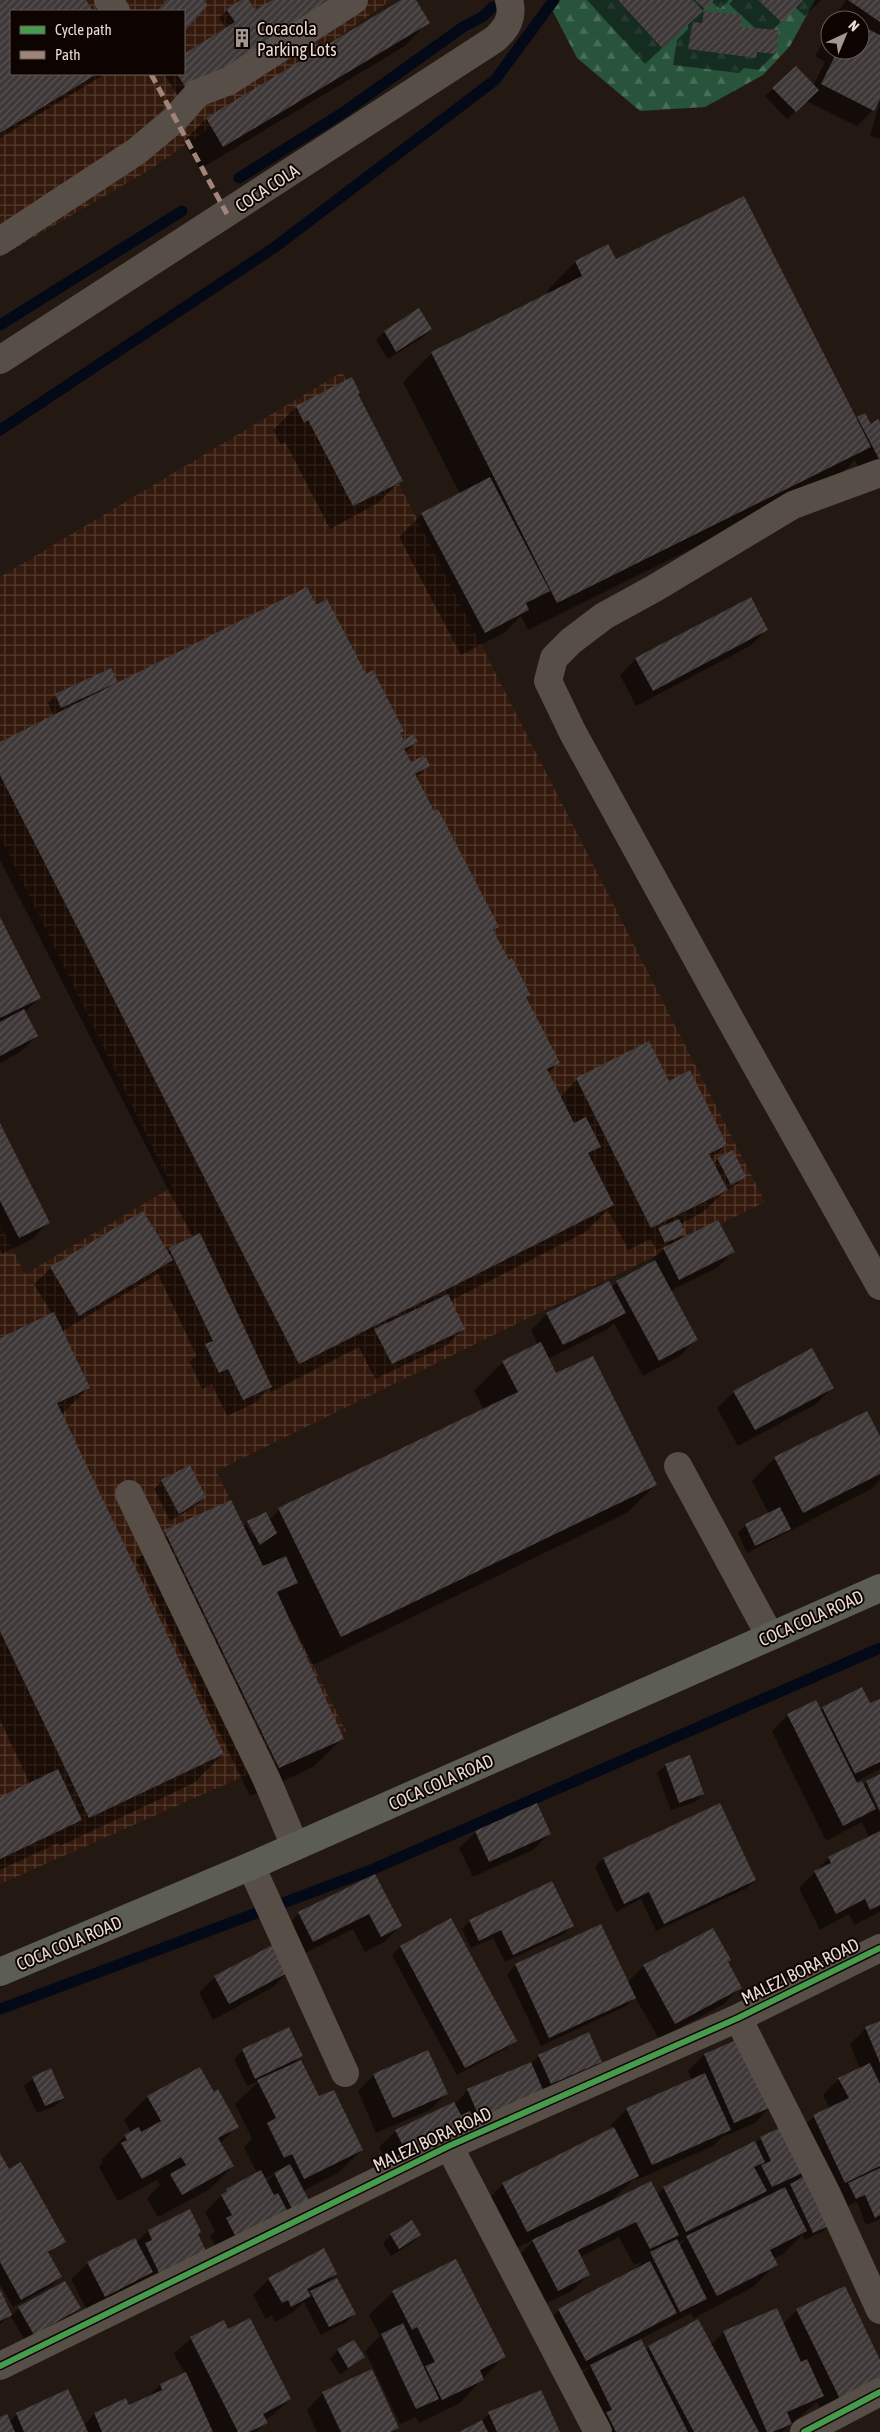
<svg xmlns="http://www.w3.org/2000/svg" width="880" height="2432" viewBox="0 0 880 2432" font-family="'Asap Condensed',sans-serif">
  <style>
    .industrial { fill: url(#industrial-grid); fill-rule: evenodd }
    .forest { fill: url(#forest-firs) }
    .shadow { fill: #0007; fill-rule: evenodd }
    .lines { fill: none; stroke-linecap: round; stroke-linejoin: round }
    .stream { stroke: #030916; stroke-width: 11 }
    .building { fill: url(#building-hatch) }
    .minor { stroke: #574e48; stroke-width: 28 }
    .major { stroke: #5c5d55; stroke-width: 28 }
    .quiet { stroke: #a18479; stroke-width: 5; stroke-dasharray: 10 5; stroke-linecap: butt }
    .cycleway-casing { stroke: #0d0402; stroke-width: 9 }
    .cycleway { stroke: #469c4c; stroke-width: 6 }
    .labels { text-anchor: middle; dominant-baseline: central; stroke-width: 4; stroke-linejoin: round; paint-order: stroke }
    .poi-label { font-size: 18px; fill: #eadad2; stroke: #0d0402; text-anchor: start }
    .street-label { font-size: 18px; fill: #eadad2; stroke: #0d0402 }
  </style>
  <defs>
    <pattern id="industrial-grid" width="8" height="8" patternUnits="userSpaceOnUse" patternTransform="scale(1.25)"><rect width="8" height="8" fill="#341a0d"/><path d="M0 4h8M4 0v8" fill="none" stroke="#523b2f"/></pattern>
    <pattern id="forest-firs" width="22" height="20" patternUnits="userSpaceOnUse" patternTransform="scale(1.25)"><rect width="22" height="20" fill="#29543c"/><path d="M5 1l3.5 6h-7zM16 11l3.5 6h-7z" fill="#486c57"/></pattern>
    <pattern id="building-hatch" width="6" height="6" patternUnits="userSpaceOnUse" patternTransform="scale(1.25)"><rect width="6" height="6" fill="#3f3838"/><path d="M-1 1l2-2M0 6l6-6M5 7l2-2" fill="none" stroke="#5b5454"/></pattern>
  </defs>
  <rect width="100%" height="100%" fill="#241812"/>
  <path class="industrial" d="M0 0H391L151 169 0 257ZM11 11H184V74H11Z
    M342 372 765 1202 216 1471 346 1731 0 1884V1224L25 1274 172 1187 0 836V577Z"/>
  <path class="forest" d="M547 0H815L790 46 763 75 705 107 640 111 577 58Z"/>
  <path class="shadow" d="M0 0H84L91 11H11V74H105L0 138Z
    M243 0H247L255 12 274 0 179 98 164 74H184V55L226 29 219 18 227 10Z
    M403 0H415L428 22 405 46 200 169 183 142 206 119Z
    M587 0H729L720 9 711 1 702 11 739 28 756 29 729 4 733 0H821L805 16 795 7 772 31 775 53 759 70 744 68 739 73 673 65 677 40 688 29V24L645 64Z
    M846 0H880V96L873 110 857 126 806 101 787 119 765 96 773 89 813 86 825 62 815 56 830 30V50H860V20H837L834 18Z
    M880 101V139L870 136Z
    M608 246 616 261 856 420 857 418 871 425H880V476L867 483 855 460 840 475 528 630 521 616 504 633 461 655 399 537 422 514 460 494 403 382 432 353 549 295 547 291 575 262Z
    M419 310 431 329 423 337 388 359 376 340 384 332Z
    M351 379 356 395 401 480 378 503 330 529 285 442 281 445 273 430 296 407Z
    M315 606 402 731 399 734 403 741H417L405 753 410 764 428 766 416 778 497 927 493 932 558 1063 548 1073 560 1097 577 1079 668 1082 726 1145 711 1159 713 1164 718 1159 744 1177 736 1185 725 1191 703 1212 680 1224 685 1234 677 1241 733 1252 717 1268 670 1291 696 1339 680 1356 643 1376 614 1323 608 1329 548 1359 556 1375 655 1485 627 1513 313 1665 292 1624 290 1625 342 1739 313 1767 250 1796 136 1560 165 1532 230 1502 243 1527 246 1524 253 1536 279 1510 484 1410 474 1391 503 1362 538 1345 531 1330 547 1314 611 1288 617 1282 647 1265 666 1246 656 1250 651 1239 628 1250 608 1210 584 1233 450 1301 463 1329 447 1345 375 1379 359 1347 271 1392 269 1388 255 1403 227 1416 212 1385 202 1389 190 1362 196 1355 158 1274 61 1332 88 1388 61 1415 223 1754 194 1783 60 1846 58 1843 0 1870V1798L30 1784 0 1720V1339L52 1314 34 1284 51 1268 167 1252 193 1238 0 860V743L54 716 48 703 56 695 116 681 110 687Z
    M767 630 750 646 636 706 620 675 636 659Z
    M0 920 39 998 25 1012 37 1036 20 1052 0 1063Z
    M0 1126 48 1223 32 1239 2 1254 0 1249Z
    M832 1388 816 1404 738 1446 717 1408 734 1392Z
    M880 1439V1480L871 1489 747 1553 738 1533 746 1525 769 1514 752 1481 775 1458Z
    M162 1481 205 1497 197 1505 170 1521 154 1489Z
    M880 1700V1769L855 1782 857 1785H863L880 1775V1808L870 1787H867L880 1813V1912L854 1925 849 1914 820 1930 799 1888 829 1858 869 1837 862 1822 826 1841 772 1731 788 1715 820 1711 823 1708 870 1705Z
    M666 1765 703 1794 695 1802 671 1810 657 1773Z
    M719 1804 755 1880 747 1888 656 1931 641 1899 616 1912 595 1867 603 1859Z
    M476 1832 550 1833 533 1850 473 1877 459 1848Z
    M375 1876 400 1926 384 1942 365 1952 353 1929 297 1957 283 1930 299 1913Z
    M470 1921 572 1926 564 1934 505 1962 493 1938 471 1948 462 1929Z
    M601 1926 628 1982 644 1966 727 1962 740 1988 724 2004 659 2039 635 1997 626 2006 541 2046 507 1974 516 1965Z
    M400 1947 515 2040 507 2048 457 2075 392 1955Z
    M289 1971 273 1987 213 2020 199 1993 215 1977Z
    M880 2022V2219L866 2225 857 2202 847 2206 797 2133 814 2116 830 2109 823 2095 839 2079 860 2069 850 2044 866 2028Z
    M288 2029 301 2056 292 2065 362 2150 338 2173 303 2191 309 2203 223 2259 210 2236 215 2231 205 2212 227 2190 257 2173 244 2147 252 2139 235 2104 259 2081 247 2086 234 2059 242 2051ZM273 2174V2175L266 2182 264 2179Z
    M741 2039 771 2106 755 2123 722 2137 713 2146 636 2180 635 2178 611 2201 657 2195 664 2188 785 2127 806 2171 794 2183 831 2223 823 2231 805 2240 802 2235 783 2254 773 2259 776 2264 753 2287 694 2318 691 2313 640 2339 646 2350 649 2347 711 2345 724 2332 783 2324 797 2310 880 2362 823 2415 817 2402 782 2432H588L567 2389 589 2367 570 2376 543 2326 559 2310 635 2271 642 2261 634 2265 619 2237 580 2257 588 2275 572 2291 541 2306 517 2257 535 2239 504 2254 480 2208 503 2184 613 2129 611 2125 627 2109 692 2080 688 2071 704 2055ZM685 2239V2240L679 2246 678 2243Z
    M539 2056 601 2062 584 2078 392 2174 379 2147 396 2131 454 2105 468 2090 531 2063Z
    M374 2075 446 2094 430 2110 376 2133 358 2091Z
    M33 2078 63 2098 55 2106 37 2113 24 2086Z
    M213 2094 237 2127 220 2143 233 2166 210 2189 158 2217 147 2198 160 2185 157 2180 118 2201 99 2167 103 2162 101 2160 125 2136 131 2133 124 2120 147 2097Z
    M0 2155 9 2170 64 2241 48 2254 61 2276 53 2285 13 2307 0 2284Z
    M190 2211 197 2235 206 2253 88 2312 71 2279 88 2263 136 2243 148 2231Z
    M391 2235H420L412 2243 391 2256 383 2243Z
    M456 2260 504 2356 460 2403 419 2423 416 2417 400 2424 365 2351 380 2336 369 2315 393 2292Z
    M336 2273 325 2285 354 2314 346 2322 321 2335 304 2302 293 2312 275 2322 272 2315 266 2319 253 2295 269 2279Z
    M0 2292 11 2316 19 2308H79L71 2316 26 2342 10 2315 0 2324Z
    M228 2330 290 2399 273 2415 265 2420 266 2422 256 2432H0V2418L9 2422 17 2414 84 2425 94 2414 125 2400 128 2406 147 2398 160 2385 185 2374 174 2354 191 2338Z
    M338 2350 363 2357 340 2375 330 2359Z
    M323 2393 398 2428 394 2432H317L307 2410Z
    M489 2414 558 2432H462L480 2422Z"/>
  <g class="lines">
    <path class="stream" d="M239 178 344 112 463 27 482 17 493 7
      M0 325 182 211
      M0 430 275 247 495 80 554 0
      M0 2009 371 1870 880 1648"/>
  </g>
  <path class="building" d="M0 0H86L93 11H11V74H97L0 133Z
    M167 0H203L208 5 184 32V11H157Z
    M241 0H249L255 10 272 0H337L188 91 177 74H184V54L235 22 226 9Z
    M401 0H416L430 23 223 147 206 118Z
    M618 0H693L703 11 662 48Z
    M695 0H714L705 9Z
    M758 0H803L782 23Z
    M848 0H880V22Z
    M704 11 742 15 741 27 779 30 776 54 757 52 756 58 688 49 693 22 702 23Z
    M860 25 880 35V99L874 111 821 84 838 50H860Z
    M796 66 819 90 796 112 772 88Z
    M744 196 871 447 557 603 431 352 582 276 575 261 608 244 616 259Z
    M419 308 432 329 396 352 384 331Z
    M352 377 360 393 358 394 403 481 353 506 308 420 304 423 296 406Z
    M865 413 871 424 878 419 880 422V461L857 417Z
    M490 477 550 591 526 603 529 610 485 633 421 513Z
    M307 587 316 605 327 599 366 674 373 670 404 731 400 733 404 740 414 734 418 742 404 749 411 762 425 755 430 766 415 774 434 811 438 809 499 927 493 930 509 960 512 958 530 994 526 997 560 1063 547 1069 574 1123 586 1117 601 1147 588 1153 614 1205 299 1364 0 775V742Z
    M751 597 768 630 653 691 635 658Z
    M111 668 118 682 61 708 55 694Z
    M0 917 41 998 0 1018Z
    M24 1009 38 1036 0 1056V1022Z
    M649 1041 669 1081 690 1070 727 1145 709 1154 728 1190 651 1228 576 1078Z
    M0 1123 50 1223 19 1238 0 1201Z
    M733 1150 746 1177 731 1185 717 1158Z
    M143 1211 173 1260 79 1316 50 1267Z
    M679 1219 686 1234 665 1243 658 1228Z
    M718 1220 735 1252 679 1280 663 1248Z
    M200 1233 272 1387 243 1400 228 1369 219 1373 205 1344 213 1341 169 1248Z
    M655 1260 698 1340 659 1361 616 1281Z
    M609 1281 626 1313 563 1345 546 1313Z
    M448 1294 465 1329 392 1364 374 1329Z
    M54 1312 90 1388 57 1403 224 1754 89 1818 0 1631V1338Z
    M541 1342 556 1373 593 1356 657 1485 341 1637 278 1508 518 1392 502 1361Z
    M812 1348 834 1388 755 1430 733 1391Z
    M867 1411 880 1436V1474L803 1513 774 1457Z
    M190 1465 206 1497 179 1514 161 1480Z
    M231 1500 263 1566 286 1556 298 1583 277 1592 344 1739 279 1768 164 1530Z
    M780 1507 791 1529 755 1546 745 1524Z
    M266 1512 277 1533 260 1545 247 1521Z
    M862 1687 870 1703 880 1699V1762L855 1774 822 1707Z
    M816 1700 857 1783 862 1781 876 1809 843 1826 787 1714Z
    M690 1755 704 1794 679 1803 665 1764Z
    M58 1769 82 1820 0 1859V1797Z
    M880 1774V1811L866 1781Z
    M537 1803 551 1834 489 1862 475 1831Z
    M720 1803 756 1880 664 1924 649 1892 624 1904 603 1858Z
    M880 1831V1905L870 1910 865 1899 836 1914 814 1871 831 1863 828 1857Z
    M375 1874 402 1926 381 1937 369 1914 313 1942 298 1912Z
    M552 1881 574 1926 513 1955 501 1930 479 1941 469 1920Z
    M451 1918 517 2041 465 2068 400 1946Z
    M601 1924 636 1998 549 2038 515 1964Z
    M713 1928 731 1960 728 1962 742 1988 675 2024 643 1965Z
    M276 1943 291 1971 229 2004 214 1976Z
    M880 2021V2063L865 2027Z
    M289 2027 303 2056 255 2079 242 2049Z
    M589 2032 602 2062 551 2084 538 2055Z
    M741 2038 772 2107 734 2123 704 2054Z
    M428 2050 448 2094 393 2118 373 2074Z
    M301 2060 319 2096 334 2090 363 2150 304 2179 292 2154 284 2158 267 2123 276 2118 257 2080Z
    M531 2062 544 2092 480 2119 467 2089Z
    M870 2063 880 2084V2166L845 2183 813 2115 849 2098 838 2078Z
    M200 2067 214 2092 218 2089 239 2127 218 2138 234 2166 182 2195 170 2174 186 2165 181 2157 142 2179 121 2143 127 2140 124 2135 139 2127 141 2132 161 2121 147 2096Z
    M51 2068 64 2098 45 2106 32 2077Z
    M705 2073 731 2130 652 2165 626 2108Z
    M454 2102 461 2115 470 2111 477 2125 409 2158 395 2130Z
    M786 2125 807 2171 772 2187 761 2165 771 2161 760 2137Z
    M614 2127 639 2176 527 2232 502 2183Z
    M755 2141 765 2162 754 2167 767 2191 686 2232 663 2187Z
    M0 2153 9 2169 21 2162 66 2242 48 2252 62 2277 21 2300 0 2262Z
    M290 2164 311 2204 294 2213 274 2173Z
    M880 2168V2215L875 2218 865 2195 856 2199 848 2183Z
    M261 2170 274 2195 278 2193 290 2216 239 2243 226 2218 232 2215 221 2195 227 2191 226 2189Z
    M809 2174 833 2224 813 2233 790 2184Z
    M651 2181 679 2235 650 2249 636 2222 578 2250 590 2275 558 2291 532 2240Z
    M785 2187 807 2231 770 2250 778 2265 717 2296 686 2236Z
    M190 2209 201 2232 198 2234 207 2253 160 2275 145 2243 152 2240 148 2230Z
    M412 2220 421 2235 399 2249 390 2234Z
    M135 2238 153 2272 105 2297 87 2262Z
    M677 2239 707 2299 680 2312 650 2252Z
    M324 2248 337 2274 307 2289 311 2296 291 2307 288 2300 282 2303 268 2278Z
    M456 2259 506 2357 480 2370 484 2380 442 2400 425 2366 435 2362 417 2327 412 2330 392 2291Z
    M650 2261 677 2313 586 2361 558 2309Z
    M337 2278 356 2314 329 2327 310 2291Z
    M65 2281 81 2308 34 2335 18 2307Z
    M845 2286 880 2360V2380L840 2399 796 2309Z
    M0 2289 12 2315 0 2321Z
    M777 2308 801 2362 807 2359 824 2396 787 2412 792 2424 773 2432H767L723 2331Z
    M250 2318 291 2399 263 2414 268 2423 249 2432H238L190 2337 224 2320 228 2329Z
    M698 2319 759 2432H694L648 2346Z
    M403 2323 439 2399 416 2409 381 2334Z
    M641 2339 688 2432H616L606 2412 612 2410 590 2365Z
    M354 2340 365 2357 348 2368 337 2349Z
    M372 2369 399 2428 391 2432H341L322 2392Z
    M186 2372 213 2432H102L94 2413 126 2398 129 2405 162 2390 160 2384Z
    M68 2389 88 2432H24L16 2413Z
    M541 2390 560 2432H497L488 2412Z
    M7 2414 15 2432H0V2417Z
    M482 2420 488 2432H459Z"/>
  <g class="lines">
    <path class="minor" d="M108 0 116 11
      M0 241 137 151 175 119 198 93 229 81 354 0
      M0 360 495 39C507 28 514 17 509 0
      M880 473 793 505 655 588 604 616 571 641 554 658 548 681 573 733 735 1028 880 1286
      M678 1466 770 1636
      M129 1494 266 1778 295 1846
      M251 1866 345 2073
      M738 2018 827 2194 880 2310
      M449 2146 598 2432
      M0 2366 449 2146 738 2018 880 1948
      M804 2432 880 2392"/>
    <path class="major" d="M0 1972 251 1866 880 1588"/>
    <path class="quiet" d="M151 74 227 214"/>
    <g class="cycleway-casing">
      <path id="cycleway" d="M0 2366 449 2146 738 2018 880 1948
        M804 2432 880 2392"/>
    </g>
    <use href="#cycleway" class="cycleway"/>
  </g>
  <defs>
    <g id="building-bare" transform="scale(1.5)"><path d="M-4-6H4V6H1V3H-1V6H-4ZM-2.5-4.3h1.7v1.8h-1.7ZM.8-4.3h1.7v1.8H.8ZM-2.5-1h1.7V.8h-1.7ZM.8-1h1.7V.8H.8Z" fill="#a5968f" stroke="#0d0402" stroke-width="2.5" paint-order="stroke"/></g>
  </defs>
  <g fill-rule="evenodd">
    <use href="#building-bare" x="242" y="38"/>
  </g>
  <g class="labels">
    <g class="poi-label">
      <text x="257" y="28">Cocacola<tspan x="257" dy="21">Parking Lots</tspan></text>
    </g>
    <g class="street-label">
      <text transform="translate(267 188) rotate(-33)">COCA COLA</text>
      <text transform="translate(811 1618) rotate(-24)">COCA COLA ROAD</text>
      <text transform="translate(441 1782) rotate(-24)">COCA COLA ROAD</text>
      <text transform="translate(69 1943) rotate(-23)">COCA COLA ROAD</text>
      <text transform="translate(800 1971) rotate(-26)">MALEZI BORA ROAD</text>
      <text transform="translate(432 2139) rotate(-25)">MALEZI BORA ROAD</text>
    </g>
  </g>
  <rect x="10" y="10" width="175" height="65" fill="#0d0402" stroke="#655a55"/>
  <rect x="20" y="26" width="25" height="8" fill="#469c4c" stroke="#655a55"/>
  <text x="55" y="35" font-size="15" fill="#eadad2">Cycle path</text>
  <rect x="20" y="51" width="25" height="8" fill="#a18479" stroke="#655a55"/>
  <text x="55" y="60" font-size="15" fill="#eadad2">Path</text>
  <g transform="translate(845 35) rotate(44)"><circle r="24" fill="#0d0402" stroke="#655a55"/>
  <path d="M0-4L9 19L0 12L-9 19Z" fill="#a5968f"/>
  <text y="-8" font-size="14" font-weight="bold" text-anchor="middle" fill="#eadad2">N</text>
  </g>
</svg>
